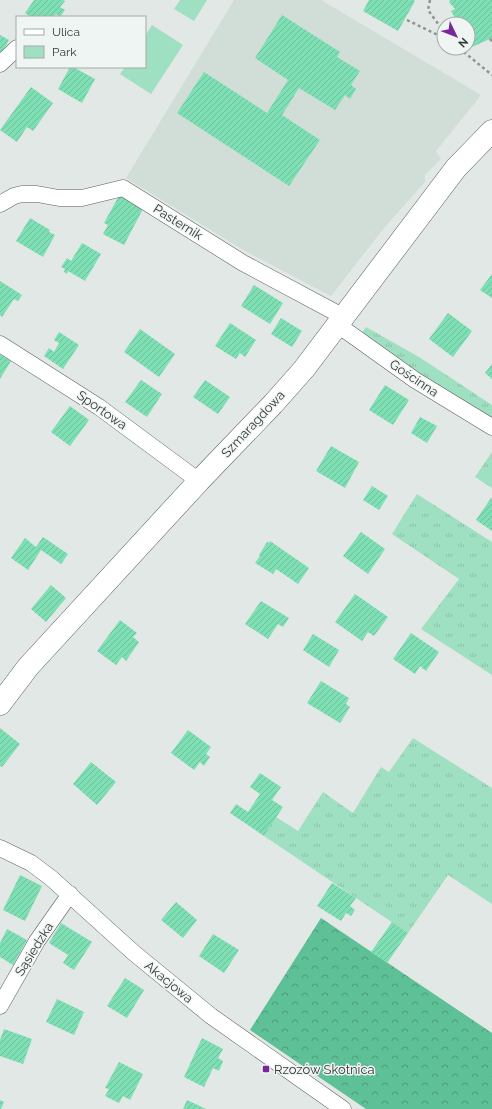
<svg xmlns="http://www.w3.org/2000/svg" width="492" height="1109" viewBox="0 0 492 1109" font-family="Raleway,sans-serif">
  <style>
    .built { fill: #d0ded7 }
    .grass { fill: url(#grass-tufts) }
    .forest { fill: url(#forest-crowns) }
    .green { fill: #a0e0c2 }
    .building { fill: url(#building-hatch) }
    .lines { fill: none; stroke-linecap: round; stroke-linejoin: round }
    .street-casing { stroke: #5a5f5d; stroke-width: 17 }
    .secondary-casing { stroke: #5a5f5d; stroke-width: 23 }
    .path { stroke: #8f9491; stroke-width: 2.5; stroke-dasharray: 3 3; stroke-linecap: butt }
    .street { stroke: #fff; stroke-width: 16 }
    .secondary { stroke: #fff; stroke-width: 22 }
    .poi-dot { fill: #792899; stroke: #eff5f2; stroke-width: 1.5 }
    .labels { text-anchor: middle; dominant-baseline: central; stroke-width: 3; stroke-linejoin: round; paint-order: stroke }
    .street-label { font-size: 13px; fill: #363937; stroke: #eff5f2 }
    .poi-label { font-size: 13px; fill: #363937; stroke: #eff5f2; text-anchor: start }
  </style>
  <defs>
    <pattern id="grass-tufts" width="24" height="20" patternUnits="userSpaceOnUse"><rect width="24" height="20" fill="#a0e0c2"/><path d="M3 7l-1-3M5 7V3M7 7l1-3M15 17l-1-3M17 17v-4M19 17l1-3" fill="none" stroke="#8ac1a7"/></pattern>
    <pattern id="forest-crowns" width="20" height="18" patternUnits="userSpaceOnUse"><rect width="20" height="18" fill="#5ec097"/><path d="M2 6a3 3 0 1 1 6 0M12 15a3 3 0 1 1 6 0" fill="none" stroke="#4e9d7c"/></pattern>
    <pattern id="building-hatch" width="6" height="6" patternUnits="userSpaceOnUse"><rect width="6" height="6" fill="#7edfb5"/><path d="M-1 1l2-2M0 6l6-6M5 7l2-2" fill="none" stroke="#6ec09c"/></pattern>
  </defs>
  <rect width="100%" height="100%" fill="#e2e8e5"/>
  <path class="built" d="M234,0h87l160,95 -45,56 5,8 -16,16v7l-41,46 -53,68 -86,-45 -119,-73z"/>
  <g class="grass">
    <path d="M366,327l53,30 73,48v15l-73,-45 -58,-41z"/>
    <path d="M492,452v36l-17,-11z"/>
    <path d="M417,494l75,48v133l-71,-46 38,-50 -67,-45z"/>
    <path d="M413,738l79,50v116l-44,-29 -40,58 -144,-97 12,-19 22,14 25,-39 30,21 28,-46 8,5z"/>
  </g>
  <path class="forest" d="M321,918l171,115v76h-126l-116,-79z"/>
  <g class="green">
    <path d="M180,0h27l-13,21 -20,-12z"/>
    <path d="M152,25l31,20 -32,49 -31,-20 5,-7h20v-31z"/>
  </g>
  <g class="building">
    <path d="M34,0h29l2,1 -5,6 5,3 -5,7 -4,-3 -2,3h-23l-6,-4z"/>
    <path d="M369,0h44l2,1 -17,30 -35,-20z"/>
    <path d="M450,0h42v38l-20,9 -4,-8v-15h-9l-8,-13 4,-2 -6,-7z"/>
    <path d="M282,15l58,37 -3,5 23,14 -9,14 5,4 -6,10 -5,-4 -10,15 -36,-22 -17,27 38,25 -31,46 -112,-73 27,-41 63,41 21,-33 -33,-22z"/>
    <path d="M0,35l9,5 -9,17z"/>
    <path d="M70,67h3l22,12 -13,24 -24,-14z"/>
    <path d="M31,87l22,16 -20,28 -6,-4 -10,15 -17,-12z"/>
    <path d="M120,194l24,13 -20,38 -21,-11 5,-9 -4,-2z"/>
    <path d="M30,218l20,12 -1,2 6,3 -12,22 -27,-16z"/>
    <path d="M82,243l19,11 -16,27 -17,-10 -1,3 -3,-2 1,-3 -4,-2 6,-9 4,3z"/>
    <path d="M492,274v24l-12,-8z"/>
    <path d="M0,281l22,14 -4,6 -4,-2 -12,18 -2,-2z"/>
    <path d="M254,285l29,18 -13,21 -29,-18z"/>
    <path d="M448,313l24,18 -19,26 -24,-18z"/>
    <path d="M281,318l21,13 -10,16 -21,-13z"/>
    <path d="M230,323l26,17 -11,17 -5,-4 -4,6 -21,-13z"/>
    <path d="M140,329l35,25 -16,23 -35,-25z"/>
    <path d="M59,332l20,13 -16,24 -19,-13 5,-8 5,4 5,-9 -5,-3z"/>
    <path d="M0,354l11,7 -11,18z"/>
    <path d="M492,364v15l-7,-6z"/>
    <path d="M141,380l21,14 -15,23 -22,-15z"/>
    <path d="M205,380l25,17 -12,17 -25,-17z"/>
    <path d="M385,385l24,15 -16,25 -24,-15z"/>
    <path d="M70,406l19,14 -19,26 -19,-14z"/>
    <path d="M420,417l17,9 -10,17 -16,-10z"/>
    <path d="M331,446l28,16 -14,26 -29,-17z"/>
    <path d="M372,486l16,10 -9,14 -16,-10z"/>
    <path d="M491,498l1,1v32l-16,-11z"/>
    <path d="M361,532l24,17 -17,25 -25,-18z"/>
    <path d="M43,537l25,17 -7,10 -20,-14 -13,20 -17,-12 14,-20 11,9z"/>
    <path d="M270,541l39,27 -11,16 -22,-15 -3,5 -18,-11 5,-7 -1,-1 8,-13 2,1z"/>
    <path d="M51,585l15,13 -20,24 -15,-13z"/>
    <path d="M355,594l33,23 -14,19 -6,-4 -6,9 -27,-19z"/>
    <path d="M261,601l28,17 -6,9 -5,-3 -10,15 -23,-15z"/>
    <path d="M120,620l17,13 -4,4 6,5 -13,19 -4,-4 -6,8 -19,-14z"/>
    <path d="M411,633l28,19 -13,19 -6,-5 -5,8 -22,-15z"/>
    <path d="M313,634l26,16 -10,17 -26,-17z"/>
    <path d="M321,681l28,17 -3,6 4,3 -10,16 -33,-20z"/>
    <path d="M0,728l20,16 -18,23 -2,-1z"/>
    <path d="M188,730l23,17 -5,7 4,3 -6,9 -4,-4 -6,8 -23,-17z"/>
    <path d="M91,762l25,20 -19,23 -24,-21z"/>
    <path d="M260,773l21,14 -9,13 11,7 -19,29 -34,-23 6,-9 12,8 12,-18 -10,-7z"/>
    <path d="M20,875l22,11 -17,35 -22,-11z"/>
    <path d="M332,883l24,15 -6,8 5,4 -4,6 -5,-3 -5,8 -24,-15z"/>
    <path d="M176,902l21,18 -14,18 -22,-18z"/>
    <path d="M392,922l16,11 -21,30 -16,-11z"/>
    <path d="M61,923l31,19 -18,28 -11,-7 5,-8 -19,-12z"/>
    <path d="M7,929l20,11 -14,25 -13,-8v-14z"/>
    <path d="M213,934l26,16 -15,23 -25,-17z"/>
    <path d="M125,978l19,12 -17,28 -20,-12z"/>
    <path d="M57,999l27,13 -10,23 -28,-13z"/>
    <path d="M4,1029l28,10 -9,25 -23,-8v-16z"/>
    <path d="M202,1038l21,11 -5,9 5,3 -4,10 -6,-3 -9,19 -20,-10z"/>
    <path d="M119,1062l24,12 -13,26 -7,-4 -4,7 -14,-7 4,-7 -4,-1z"/>
    <path d="M0,1100l4,2 -3,7h-1z"/>
    <path d="M187,1100l19,9h-23z"/>
  </g>
  <g class="lines">
    <defs>
      <g id="street">
        <path d="M0,64l17,-16"/>
        <path d="M0,204l14,-8 8,-2h15l22,4h23l41,-10 120,75 101,54"/>
        <path d="M338,325l77,55 77,47"/>
        <path d="M0,344l99,63 100,74"/>
        <path d="M0,848l31,15 20,15 83,75 77,63 132,93"/>
        <path d="M0,1006l37,-65 33,-47"/>
      </g>
      <path id="secondary" d="M0,704l28,-37 171,-186 74,-77 31,-35 152,-201 36,-37"/>
    </defs>
    <use href="#street" class="street-casing"/>
    <use href="#secondary" class="secondary-casing"/>
    <g class="path">
      <path d="M430,0l-2,10 16,22"/>
      <path d="M407,20l37,18"/>
      <path d="M490,39l2,2"/>
      <path d="M459,48l33,27"/>
    </g>
    <use href="#street" class="street"/>
    <use href="#secondary" class="secondary"/>
  </g>
  <rect class="poi-dot" x="262" y="1065" width="8" height="8" rx="2"/>
  <g class="labels">
    <g class="street-label">
      <text transform="translate(178 222) rotate(32)">Pasternik</text>
      <text transform="translate(414 378) rotate(34)">Gościnna</text>
      <text transform="translate(102 410) rotate(35)">Sportowa</text>
      <text transform="translate(253 424) rotate(-47)">Szmaragdowa</text>
      <text transform="translate(34 949) rotate(-58)">Sąsiedzka</text>
      <text transform="translate(169 982) rotate(39)">Akacjowa</text>
    </g>
    <g class="poi-label">
      <text x="274" y="1069">Rzozów Skotnica</text>
    </g>
  </g>
  <rect x="16" y="16" width="130" height="52" fill="#eff5f2" stroke="#a5aaa7"/>
  <rect x="24" y="29" width="20" height="6" fill="#ffffff" stroke="#a5aaa7"/>
  <text x="52" y="36" font-size="12" fill="#363937">Ulica</text>
  <rect x="24" y="46" width="20" height="12" fill="#a0e0c2" stroke="#a5aaa7"/>
  <text x="52" y="56" font-size="12" fill="#363937">Park</text>
  <g transform="translate(456 36) rotate(133)"><circle r="19" fill="#eff5f2" stroke="#a5aaa7"/>
  <path d="M0-3L7 15L0 10L-7 15Z" fill="#792899"/>
  <text y="-6" font-size="11" font-weight="bold" text-anchor="middle" fill="#363937">N</text>
  </g>
</svg>
